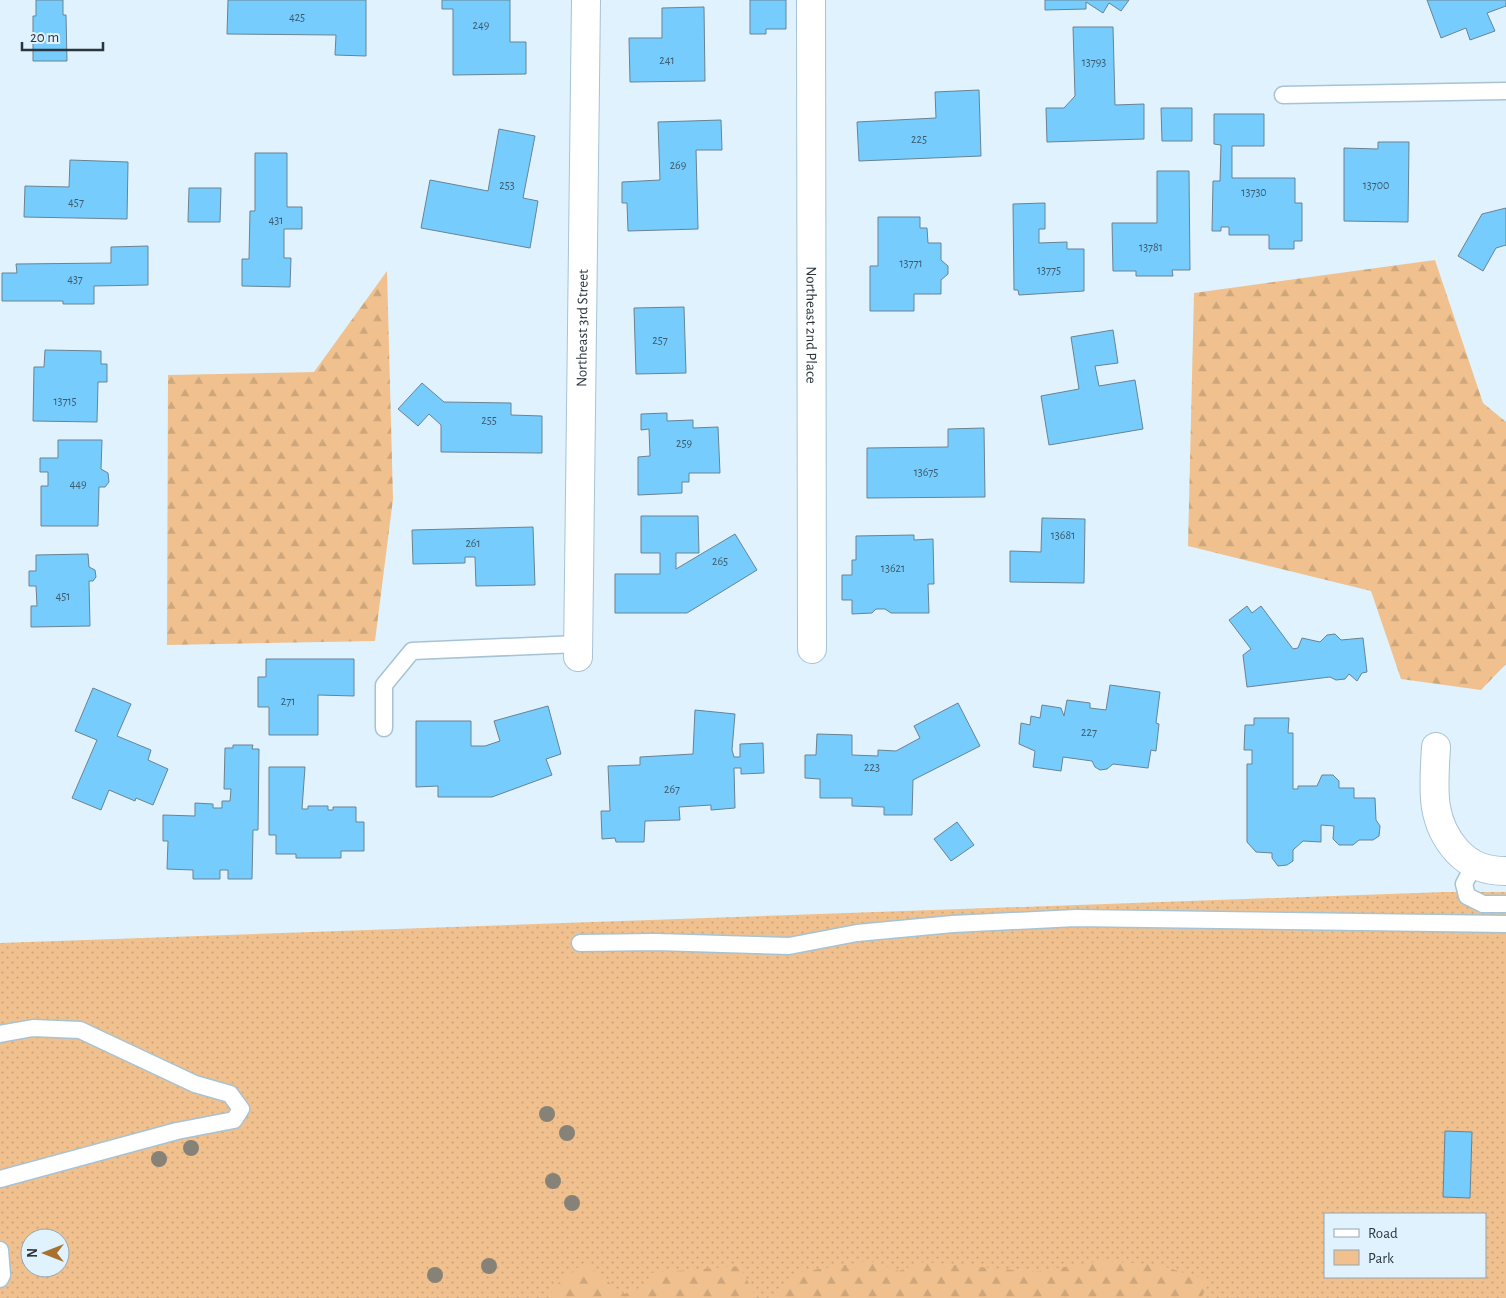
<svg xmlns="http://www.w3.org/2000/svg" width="1506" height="1298" viewBox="0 0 1506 1298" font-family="'Alegreya Sans',sans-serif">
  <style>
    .green { fill: url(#green-dots); fill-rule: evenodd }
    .forest { fill: url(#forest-firs) }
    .building { fill: #76cdfd; stroke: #688393 }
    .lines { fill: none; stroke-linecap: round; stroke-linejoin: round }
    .lane-casing { stroke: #a6c3d4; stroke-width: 19 }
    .street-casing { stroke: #a6c3d4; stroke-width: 30 }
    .lane { stroke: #fff; stroke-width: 16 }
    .street { stroke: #fff; stroke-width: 28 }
    .tree { fill: #878277 }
    .labels { text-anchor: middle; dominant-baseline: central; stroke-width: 4; stroke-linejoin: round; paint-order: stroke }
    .number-label { font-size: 12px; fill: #3d5b6c }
    .street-label { font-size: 15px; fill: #2a353c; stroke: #e0f2fd }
  </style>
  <defs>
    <pattern id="green-dots" width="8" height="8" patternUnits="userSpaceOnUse" patternTransform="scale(1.25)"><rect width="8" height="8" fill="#f0c18e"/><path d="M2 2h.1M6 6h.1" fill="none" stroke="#cea67b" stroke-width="1.8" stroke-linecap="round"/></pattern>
    <pattern id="forest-firs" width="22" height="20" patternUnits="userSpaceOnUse" patternTransform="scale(1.25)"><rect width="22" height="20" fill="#f0c18e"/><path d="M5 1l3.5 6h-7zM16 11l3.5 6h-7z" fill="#cea67b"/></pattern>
  </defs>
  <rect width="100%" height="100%" fill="#e0f2fd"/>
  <path class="green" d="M1445,892h61v406h-1506v-355zM1325,1214h160v63h-160zM30,1238h30v30h-30z"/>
  <g class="forest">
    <path d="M1435,260l48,143 23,19v242l-25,26 -80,-11 -30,-88 -183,-45 6,-253z"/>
    <path d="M387,271l6,228 -18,142 -208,4 1,-270 146,-3z"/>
    <path d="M869,1261l30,10 25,-9 109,10 69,-11 57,4 51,16 -9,17h-433l33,-26z"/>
    <path d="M584,1263l40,31 21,-8 6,-13 89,-7 16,32h-205l1,-10z"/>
  </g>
  <g class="building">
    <path d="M36,0h27v15h3l1,46h-34v-45h3z"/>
    <path d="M228,0h138v56l-31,-1 1,-20 -109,-1z"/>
    <path d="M442,0h68v42h16v32l-73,1v-66h-11z"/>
    <path d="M750,0h36v29h-20v5h-16z"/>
    <path d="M1045,0h84l-8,11 -12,-8 -6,10 -17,-11v7l-41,1z"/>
    <path d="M1427,0h79v6l-19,7 8,18 -25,9 -4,-12 -25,10z"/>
    <path d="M704,7l1,74 -75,1 -1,-44h33v-30z"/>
    <path d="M1073,27h40l2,78 29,-1v35l-97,3 -1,-34h18l11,-12z"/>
    <path d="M979,90l2,66 -122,5 -2,-39 79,-4 -1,-26z"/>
    <path d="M1161,108h31v33h-30z"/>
    <path d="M1214,114h50v32h-32v32h63v25h7v38h-8v8h-25v-14h-40v-8h-8v4h-9l1,-50h7l1,-36 -7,-1z"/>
    <path d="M721,120l1,30h-26l2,79 -70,2 -1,-28h-5v-21l38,-2 -2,-58z"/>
    <path d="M499,129l36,7 -12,62 15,3 -8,47 -109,-20 9,-48 58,11z"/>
    <path d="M1378,142h31l-1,80 -64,-1v-73l34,1z"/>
    <path d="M255,153h32v54h15v22h-18v29h7l-1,29 -48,-1v-27h7l1,-48h5z"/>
    <path d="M70,160l58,2 -1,57 -103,-2 1,-31 44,1z"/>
    <path d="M1157,171h32l1,99h-18l1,6h-37v-5h-23l-1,-48h45z"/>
    <path d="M189,188h32l-1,34h-32z"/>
    <path d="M1045,203v26h-6v14l28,-1v7h17v42l-65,4 -1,-5h-4l-1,-86z"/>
    <path d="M1506,208v37l-10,3 -13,23 -25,-15 24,-42z"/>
    <path d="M878,217h42v11h7l1,15h13v17l7,6v8l-7,6v14h-27v17h-44v-45h8z"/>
    <path d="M148,246v39l-54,1v18h-31v-3h-61v-28h15l-1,-9 95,-1v-16z"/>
    <path d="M684,307l2,66 -50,1 -2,-66z"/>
    <path d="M1113,330l5,33 -23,3 4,20 36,-6 8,49 -94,16 -8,-49 38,-7 -8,-52z"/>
    <path d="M45,350l56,1v13h6v18h-9l-1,40 -64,-1 1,-54h10z"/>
    <path d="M422,383l22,19 67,1v12l31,1v37l-101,-1v-27l-12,-11 -11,12 -20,-17z"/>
    <path d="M667,413v8l26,-1v8l25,-1 2,46h-31v9h-7v11l-44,2v-38l12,-1 -1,-27 -8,1v-16z"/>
    <path d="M984,428l1,69 -118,1v-50l81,-1v-18z"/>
    <path d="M58,440h44l-1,29 7,4 1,9 -4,5h-6l-1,39h-57v-40h7v-14h-8v-14h18z"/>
    <path d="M641,516h57l1,37h-23v16l59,-35 22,36 -70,43h-72v-39h45v-21h-19z"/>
    <path d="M1042,518l43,1 -1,64 -74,-1v-31l31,1z"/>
    <path d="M533,527l2,58 -59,1 -1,-29h-10v6l-52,1 -1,-34z"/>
    <path d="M914,535v5l19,-1 1,45h-6l1,29h-38l-6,-4h-9l-4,4 -20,1v-14h-10v-25h10v-15h4v-24z"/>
    <path d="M88,554l1,13 6,3 1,7 -3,4h-4l1,45 -59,1v-21h6l-1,-20h-7v-15h7v-16z"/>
    <path d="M1247,606l5,7 9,-7 32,43 5,-1 4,-10 18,4 7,-7 8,-1 6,6 22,-2 4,34 -5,1 -5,8 -8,-7 -4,5 -9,1 -6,-3 -83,10 -4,-32 8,-6 -22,-29z"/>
    <path d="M266,659h88v37l-36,-1v40h-49v-28h-11v-30h8z"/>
    <path d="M1110,685l50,7 -4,31 3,1 -3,27 -5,-1 -3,18 -35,-4 -6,5 -7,1 -5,-3 -3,-6 -29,-4 -2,14 -28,-4 2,-16 -16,-7 2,-21 9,2 1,-9 9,2 2,-13 19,3 3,8 3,-16 23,3v5l16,2z"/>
    <path d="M93,688l38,16 -14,32 34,14 -3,10 20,9 -15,36 -17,-7 -1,3 -26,-11 -8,20 -29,-12 25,-58 -22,-9z"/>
    <path d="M958,703l22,43 -67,34 -1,35h-28v-8l-32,-1v-8h-32v-19l-15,-1v-23h11l1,-21 35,1v20l26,1v-6l18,1 24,-13 -6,-12z"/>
    <path d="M548,706l13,48 -15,5 6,16 -60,22h-54v-11l-22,1v-66h55v25h14l15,-5 -6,-20z"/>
    <path d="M695,710l40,4 -3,36 2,7h6v-13l23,-1 1,30 -23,1v-6h-7l1,40 -24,2v-5l-32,2 1,13 -35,1 -1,21h-28l-1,-4 -13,1 -1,-28h9l-2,-45 32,-1v-8l53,-3z"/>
    <path d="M1254,718h35l-1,15h5v56h5v-3h19l5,-11h11l6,6v7h15v10h21l1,22 4,6 -1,10 -6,4h-14l-6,5h-14l-6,-6 1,-13 -13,-1v17l-18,-1 -10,9v11l-6,4 -9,1 -6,-8v-5l-16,-1 -9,-10v-78h5v-14h-8l1,-25h9z"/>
    <path d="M233,745h20l-1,4h7l-1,81h-5l-1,49h-24v-9h-8v9h-27v-9l-26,-1 1,-28h-5v-26l32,1v-13l18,1v4h9v-7h8l1,-12h-7l1,-41h8z"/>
    <path d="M269,767h36l-3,42h6v-3h20v4h5v-3h23v15h8v29h-23v7h-45v-4h-20v-19h-7z"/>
    <path d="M957,822l17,23 -23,16 -17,-22z"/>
    <path d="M1445,1131l27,1 -2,66 -27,-1z"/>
  </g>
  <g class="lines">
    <defs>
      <g id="lane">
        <path d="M1283,95l223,-4"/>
        <path d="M384,728v-43l28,-34 166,-7"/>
        <path d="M1474,865l-10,19 3,12 16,8h23"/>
        <path d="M580,943l76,-1 133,4 68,-13 96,-9 123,-6 430,6"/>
        <path d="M0,1034l33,-6 47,2 115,54 35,10 11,15 -7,11 -57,11 -177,48"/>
        <path d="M0,1250l2,25 -2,4"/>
      </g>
      <g id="street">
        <path id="s1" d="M811,0l1,649"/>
        <path id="s2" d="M578,657l8,-657"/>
        <path d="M1436,747c-2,39 -7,73 21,104 14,15 29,20 49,20"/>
      </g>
    </defs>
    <use href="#lane" class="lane-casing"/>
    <use href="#street" class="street-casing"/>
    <use href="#lane" class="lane"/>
    <use href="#street" class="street"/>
  </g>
  <g class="tree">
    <circle cx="547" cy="1114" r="8"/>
    <circle cx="567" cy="1133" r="8"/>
    <circle cx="191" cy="1148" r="8"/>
    <circle cx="159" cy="1159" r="8"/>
    <circle cx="553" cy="1181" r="8"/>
    <circle cx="572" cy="1203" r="8"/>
    <circle cx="489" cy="1266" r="8"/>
    <circle cx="435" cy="1275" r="8"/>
  </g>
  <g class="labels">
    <g class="number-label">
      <text x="297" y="17">425</text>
      <text x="481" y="25">249</text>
      <text x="667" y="60">241</text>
      <text x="1094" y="62">13793</text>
      <text x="919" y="139">225</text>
      <text x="678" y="165">269</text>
      <text x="507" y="185">253</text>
      <text x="1376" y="185">13700</text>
      <text x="1254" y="192">13730</text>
      <text x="76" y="202">457</text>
      <text x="276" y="220">431</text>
      <text x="1151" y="247">13781</text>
      <text x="911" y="263">13771</text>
      <text x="1049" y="270">13775</text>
      <text x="75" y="279">437</text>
      <text x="660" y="340">257</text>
      <text x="65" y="401">13715</text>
      <text x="489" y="420">255</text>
      <text x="684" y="443">259</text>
      <text x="926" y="472">13675</text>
      <text x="78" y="484">449</text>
      <text x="1063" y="535">13681</text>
      <text x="473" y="543">261</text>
      <text x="720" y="561">265</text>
      <text x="893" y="568">13621</text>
      <text x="63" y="596">451</text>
      <text x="288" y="701">271</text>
      <text x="1089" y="732">227</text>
      <text x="872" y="767">223</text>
      <text x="672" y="789">267</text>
    </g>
    <g class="street-label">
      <text stroke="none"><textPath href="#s1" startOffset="325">Northeast 2nd Place</textPath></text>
      <text stroke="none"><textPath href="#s2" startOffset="329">Northeast 3rd Street</textPath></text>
    </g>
  </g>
  <rect x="1324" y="1213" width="162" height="65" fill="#e0f2fd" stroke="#97a6b0"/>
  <rect x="1334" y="1229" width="25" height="8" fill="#ffffff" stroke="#97a6b0"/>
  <text x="1368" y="1238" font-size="15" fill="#2a353c">Road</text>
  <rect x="1334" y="1250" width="25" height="15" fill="#f0c18e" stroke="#97a6b0"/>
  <text x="1368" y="1263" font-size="15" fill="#2a353c">Park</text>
  <g transform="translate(45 1253) rotate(270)"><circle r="24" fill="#e0f2fd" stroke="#97a6b0"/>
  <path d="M0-4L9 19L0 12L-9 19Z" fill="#a8712d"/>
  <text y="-8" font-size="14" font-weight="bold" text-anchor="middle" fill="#2a353c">N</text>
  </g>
  <path d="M22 42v8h81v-8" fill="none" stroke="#2a353c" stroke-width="2.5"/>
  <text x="30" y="42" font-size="15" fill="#2a353c" stroke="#e0f2fd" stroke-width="4" paint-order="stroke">20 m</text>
</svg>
